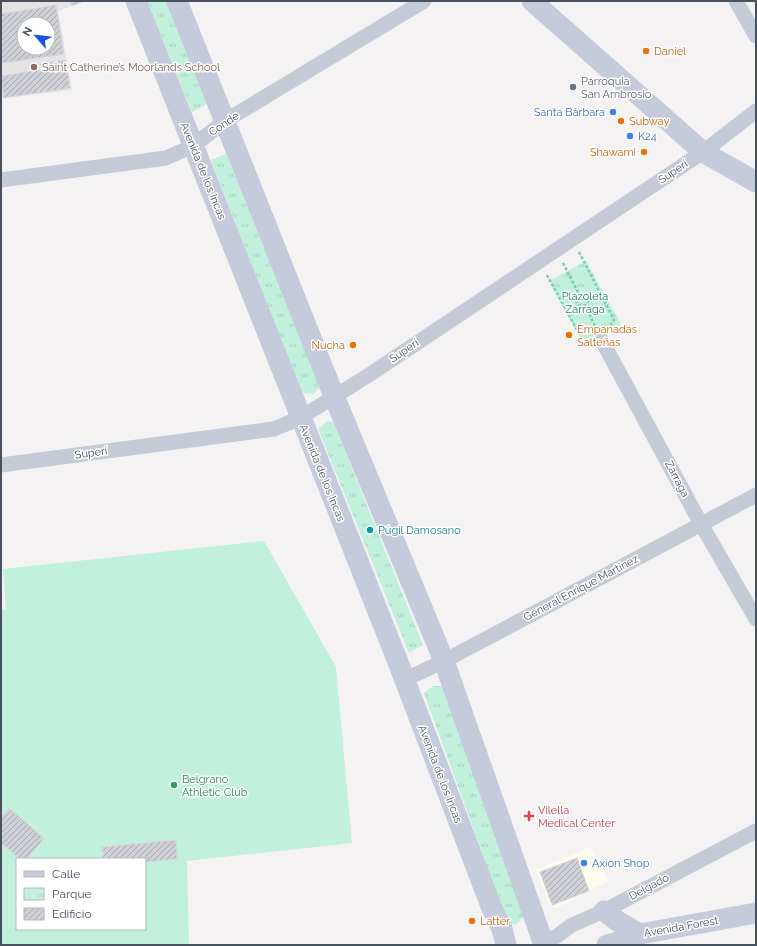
<svg xmlns="http://www.w3.org/2000/svg" width="757" height="946" viewBox="0 0 757 946" font-family="Raleway,sans-serif">
  <style>
    .commercial { fill: #fdfbed }
    .education { fill: #e5e3e4; fill-rule: evenodd }
    .park { fill: url(#park-tufts) }
    .garden { fill: #c1f0dc; fill-rule: evenodd }
    .building { fill: url(#building-hatch); stroke: #d6d6dd; fill-rule: evenodd }
    .lines { fill: none; stroke-linecap: round; stroke-linejoin: round }
    .path { stroke: #79ceb4; stroke-width: 2.5; stroke-dasharray: 3 2; stroke-linecap: butt }
    .street { stroke: #c5cbd6; stroke-width: 15 }
    .secondary { stroke: #c5cbda; stroke-width: 21 }
    .food-dot { fill: #e8710a; stroke: #fff; stroke-width: 1.5 }
    .education-dot { fill: #8d6e63; stroke: #fff; stroke-width: 1.5 }
    .worship-dot { fill: #6b7280; stroke: #fff; stroke-width: 1.5 }
    .shop-dot { fill: #3f7fe0; stroke: #fff; stroke-width: 1.5 }
    .culture-dot { fill: #0f9aa8; stroke: #fff; stroke-width: 1.5 }
    .leisure-dot { fill: #2e9e5b; stroke: #fff; stroke-width: 1.5 }
    .health-dot { fill: #e0444e; stroke: #fff; stroke-width: 1.5 }
    .labels { text-anchor: middle; dominant-baseline: central; stroke-width: 3; stroke-linejoin: round; paint-order: stroke }
    .food-label { font-size: 11px; fill: #c56008; stroke: #fff; text-anchor: start }
    .education-label { font-size: 11px; fill: #785e54; stroke: #fff; text-anchor: start }
    .worship-label { font-size: 11px; fill: #5b616d; stroke: #fff; text-anchor: start }
    .shop-label { font-size: 11px; fill: #366cbe; stroke: #fff; text-anchor: start }
    .street-label { font-size: 11px; fill: #49515f; stroke: #fff }
    .park-label { font-size: 11px; fill: #188260; stroke: #fff }
    .culture-label { font-size: 11px; fill: #0d838f; stroke: #fff; text-anchor: start }
    .leisure-label { font-size: 11px; fill: #27864d; stroke: #fff; text-anchor: start }
    .health-label { font-size: 11px; fill: #be3a42; stroke: #fff; text-anchor: start }
  </style>
  <defs>
    <pattern id="park-tufts" width="24" height="20" patternUnits="userSpaceOnUse"><rect width="24" height="20" fill="#c1f0dc"/><path d="M3 7l-1-3M5 7V3M7 7l1-3M15 17l-1-3M17 17v-4M19 17l1-3" fill="none" stroke="#a7d0bf"/></pattern>
    <pattern id="building-hatch" width="6" height="6" patternUnits="userSpaceOnUse"><rect width="6" height="6" fill="#ced0d6"/><path d="M-1 1l2-2M0 6l6-6M5 7l2-2" fill="none" stroke="#a9abb1"/></pattern>
  </defs>
  <rect width="100%" height="100%" fill="#f4f2f2"/>
  <path class="commercial" d="M591,847l17,34 -51,27 -7,-2 -14,-37z"/>
  <path class="education" d="M1,1h83l-26,10 14,79 -70,8 -1,-11zM24,24h24v24h-24z"/>
  <g class="park">
    <path d="M147,1h21l41,102 -17,9z"/>
    <path d="M226,154l94,233 -6,7 -11,-1 -2,-2 -90,-231z"/>
    <path d="M586,261l35,63 -38,20 -34,-63z"/>
    <path d="M333,421l90,224 -14,8 -91,-224 8,-7z"/>
    <path d="M433,686h12l80,229 -4,5 -5,4h-6l-3,-3 -83,-228z"/>
  </g>
  <path class="garden" d="M264,541l72,126 16,176 -165,18 2,84h-188v-335l5,-1 -3,-40zM17,859h128v70h-128z"/>
  <g class="building">
    <path d="M70,1h14l-12,5z"/>
    <path d="M56,5l8,49 -61,9 -2,-10v-39zM24,24h24v24h-24z"/>
    <path d="M66,60l4,28 -66,10 -3,-22 46,-7 -1,-6z"/>
    <path d="M9,808l35,30 -17,21h-7l-19,-16v-26z"/>
    <path d="M176,840l1,19 -32,3v-3h-42l-1,-12z"/>
    <path d="M577,858l12,33 -37,14 -12,-33z"/>
  </g>
  <g class="lines">
    <g class="path">
      <path d="M579,252l35,68 -5,7"/>
      <path d="M563,263l16,31"/>
      <path d="M547,275l35,64h4"/>
      <circle cx="582" cy="300" r="6"/>
      <path d="M585,305l10,21"/>
    </g>
    <g class="street">
      <path d="M736,1l20,35"/>
      <path d="M1,180l165,-22 27,-12 32,-25 199,-120"/>
      <path d="M601,339l100,185 55,95"/>
      <path d="M1,465l273,-36 26,-11 69,-43 334,-223 53,-41"/>
      <path d="M404,680l40,-19 312,-166"/>
      <path d="M544,945l28,-20 32,-14 152,-80"/>
    </g>
    <g class="secondary">
      <path d="M136,1l262,661 93,244 11,23 4,16"/>
      <path d="M177,1l157,395 110,265 100,284"/>
      <path d="M532,1l171,151 53,30"/>
      <path d="M604,911l15,11 21,12"/>
      <path d="M607,945l12,-3 21,-8 116,-21"/>
    </g>
  </g>
  <g class="food-dot">
    <circle cx="646" cy="51" r="4"/>
    <circle cx="621" cy="121" r="4"/>
    <circle cx="644" cy="152" r="4"/>
    <circle cx="569" cy="335" r="4"/>
    <circle cx="353" cy="345" r="4"/>
    <circle cx="472" cy="921" r="4"/>
  </g>
  <circle class="education-dot" cx="34" cy="67" r="4"/>
  <circle class="worship-dot" cx="573" cy="87" r="4"/>
  <g class="shop-dot">
    <circle cx="613" cy="112" r="4"/>
    <circle cx="630" cy="136" r="4"/>
    <circle cx="584" cy="863" r="4"/>
  </g>
  <circle class="culture-dot" cx="370" cy="530" r="4"/>
  <circle class="leisure-dot" cx="174" cy="785" r="4"/>
  <path class="health-dot" d="M527 810h4v4h4v4h-4v4h-4v-4h-4v-4h4z"/>
  <g class="labels">
    <g class="food-label">
      <text x="654" y="51">Daniel</text>
      <text x="629" y="121">Subway</text>
      <text x="636" y="152" text-anchor="end">Shawami</text>
      <text x="577" y="329">Empanadas<tspan x="577" dy="13">Salteñas</tspan></text>
      <text x="345" y="345" text-anchor="end">Nucha</text>
      <text x="480" y="921">Latter</text>
    </g>
    <g class="education-label">
      <text x="42" y="67">Saint Catherine’s Moorlands School</text>
    </g>
    <g class="worship-label">
      <text x="581" y="81">Parroquia<tspan x="581" dy="13">San Ambrosio</tspan></text>
    </g>
    <g class="shop-label">
      <text x="605" y="112" text-anchor="end">Santa Bárbara</text>
      <text x="638" y="136">K24</text>
      <text x="592" y="863">Axion Shop</text>
    </g>
    <g class="street-label">
      <text transform="translate(224 124) rotate(-34)">Conde</text>
      <text transform="translate(203 171) rotate(68)">Avenida de los Incas</text>
      <text transform="translate(673 172) rotate(-34)">Superí</text>
      <text transform="translate(404 351) rotate(-34)">Superí</text>
      <text transform="translate(91 453) rotate(-8)">Superí</text>
      <text transform="translate(322 473) rotate(68)">Avenida de los Incas</text>
      <text transform="translate(677 479) rotate(62)">Zarraga</text>
      <text transform="translate(581 588) rotate(-28)">General Enrique Martínez</text>
      <text transform="translate(440 774) rotate(69)">Avenida de los Incas</text>
      <text transform="translate(649 887) rotate(-28)">Delgado</text>
      <text transform="translate(681 927) rotate(-10)">Avenida Forest</text>
    </g>
    <g class="park-label">
      <text x="585" y="296">Plazoleta<tspan x="585" dy="13">Zarraga</tspan></text>
    </g>
    <g class="culture-label">
      <text x="378" y="530">Púgil Damosano</text>
    </g>
    <g class="leisure-label">
      <text x="182" y="779">Belgrano<tspan x="182" dy="13">Athletic Club</tspan></text>
    </g>
    <g class="health-label">
      <text x="538" y="810">Vilella<tspan x="538" dy="13">Medical Center</tspan></text>
    </g>
  </g>
  <rect width="757" height="946" fill="none" stroke="#49515f" stroke-width="4"/>
  <rect x="16" y="858" width="130" height="72" fill="#ffffff" stroke="#b6b9bf"/>
  <rect x="24" y="871" width="20" height="6" fill="#c5cbda" stroke="#b6b9bf"/>
  <text x="52" y="878" font-size="12" fill="#49515f">Calle</text>
  <rect x="24" y="888" width="20" height="12" fill="url(#park-tufts)" stroke="#b6b9bf"/>
  <text x="52" y="898" font-size="12" fill="#49515f">Parque</text>
  <rect x="24" y="908" width="20" height="12" fill="url(#building-hatch)" stroke="#b6b9bf"/>
  <text x="52" y="918" font-size="12" fill="#49515f">Edificio</text>
  <g transform="translate(36 36) rotate(298)"><circle r="19" fill="#ffffff" stroke="#b6b9bf"/>
  <path d="M0-3L7 15L0 10L-7 15Z" fill="#1a4ee5"/>
  <text y="-6" font-size="11" font-weight="bold" text-anchor="middle" fill="#49515f">N</text>
  </g>
</svg>
